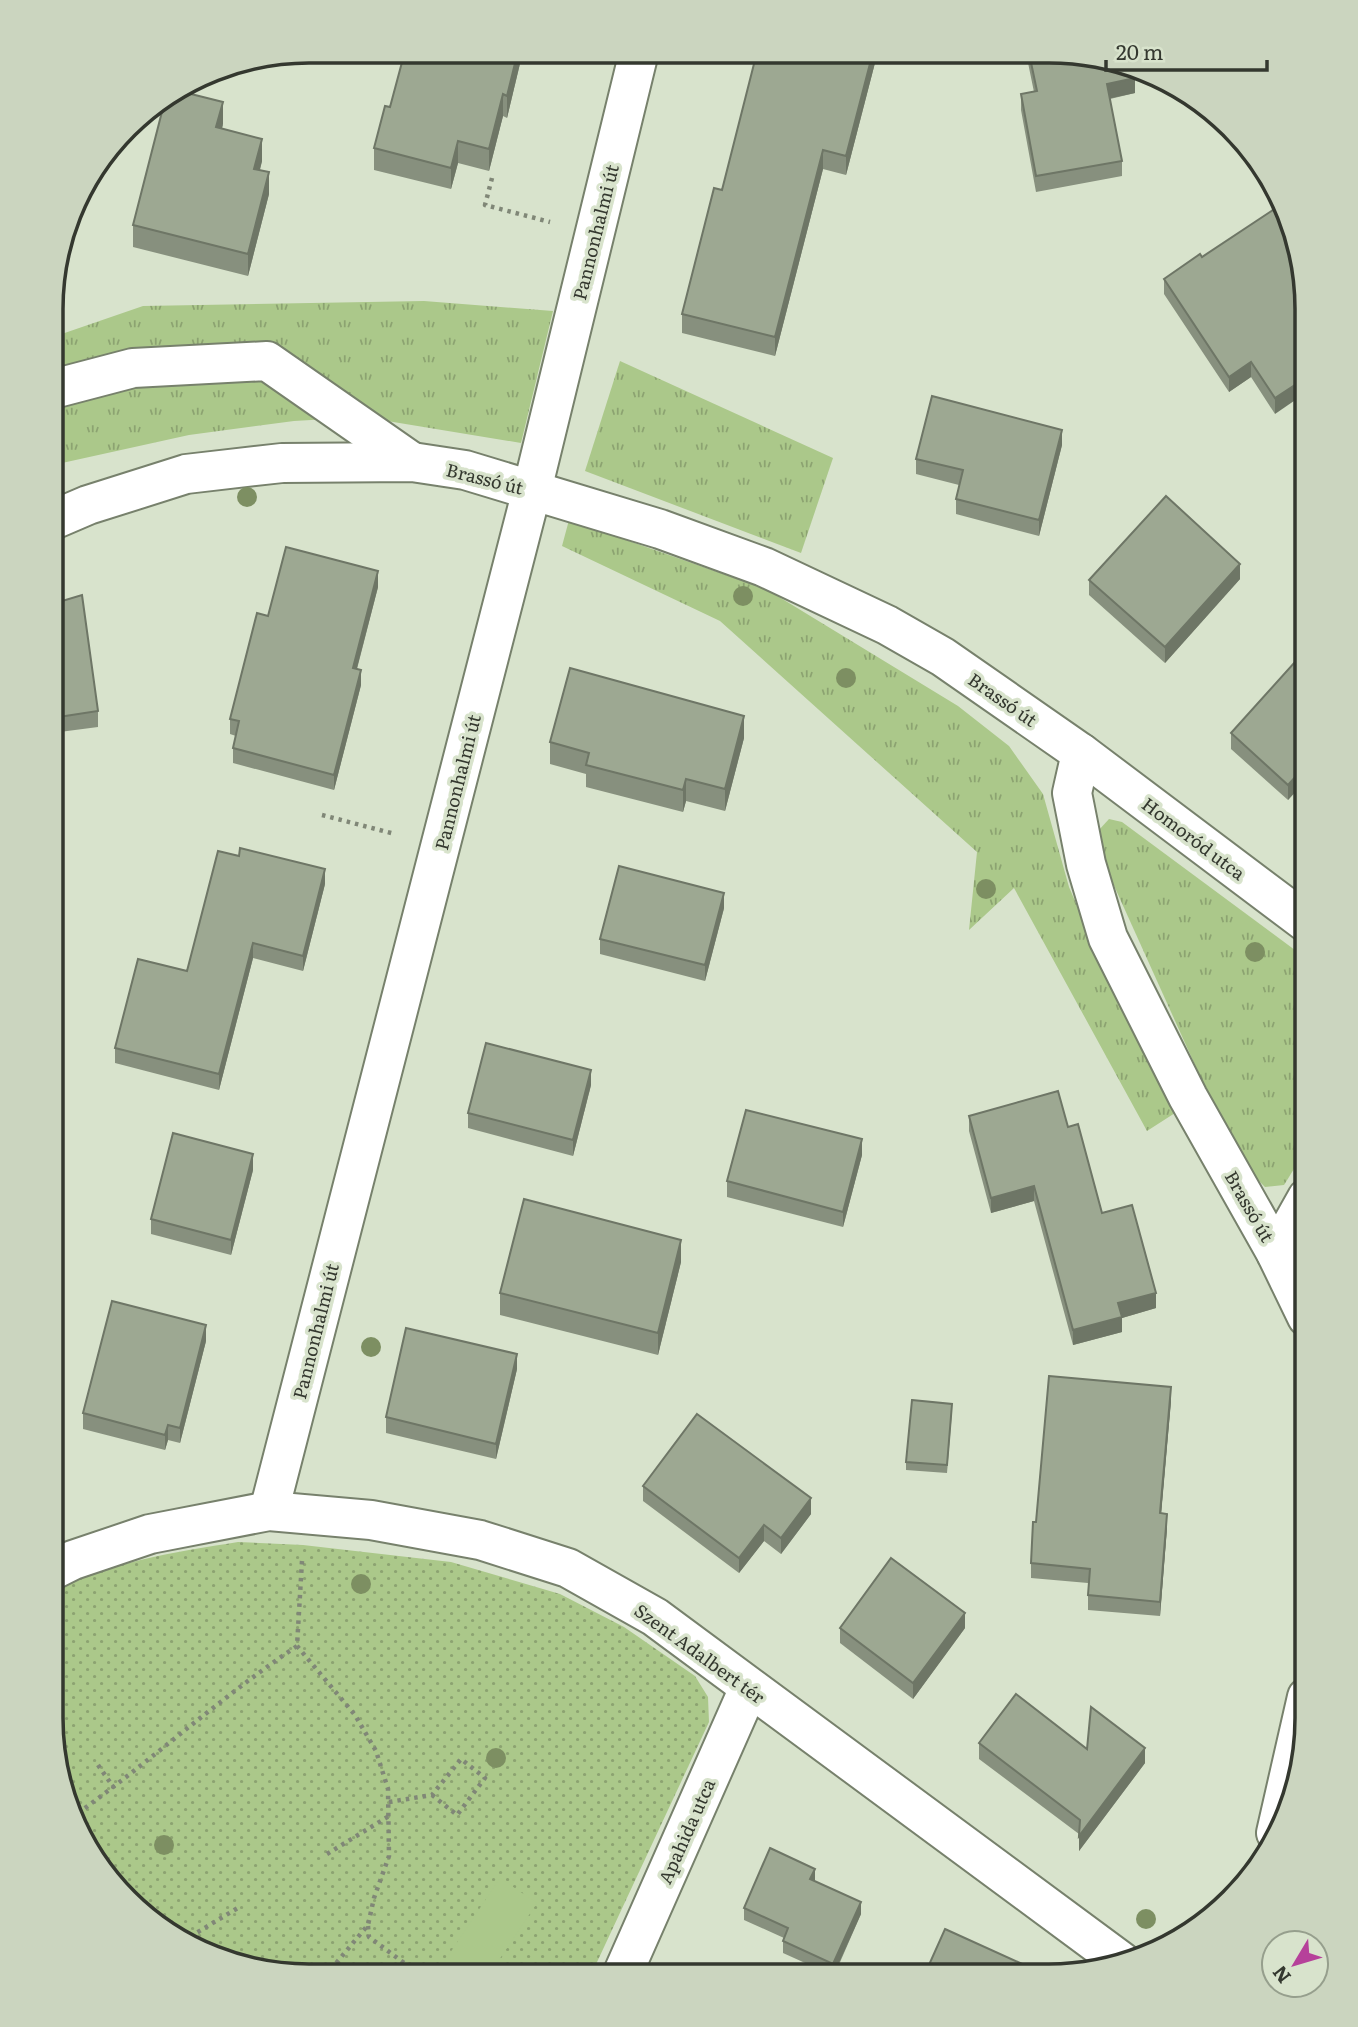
<svg xmlns="http://www.w3.org/2000/svg" width="1358" height="2027" viewBox="0 0 1358 2027" font-family="Literata,serif">
  <style>
    .grass { fill: url(#grass-tufts) }
    .park { fill: url(#park-dots) }
    .garden { fill: #abc88a }
    .lines { fill: none; stroke-linecap: round; stroke-linejoin: round }
    .minor-casing { stroke: #77816c; stroke-width: 42 }
    .path { stroke: #808777; stroke-width: 4.5; stroke-dasharray: 3.5 5; stroke-linecap: butt }
    .minor { stroke: #fff; stroke-width: 38 }
    .tree { fill: #7d8f62 }
    .wall { fill: #87907e }
    .shaded-wall { fill: #6e7666 }
    .building { fill: #9da892; stroke: #6e7666; stroke-width: 2 }
    .labels { text-anchor: middle; dominant-baseline: central; stroke-width: 7; stroke-linejoin: round; paint-order: stroke }
    .street-label { font-size: 18px; fill: #34382f; stroke: #d8e3cc }
    .rim { fill: none; stroke: #34382f; stroke-width: 3.5 }
  </style>
  <defs>
    <pattern id="grass-tufts" width="24" height="20" patternUnits="userSpaceOnUse" patternTransform="scale(1.75)"><rect width="24" height="20" fill="#abc88a"/><path d="M3 7l-1-3M5 7V3M7 7l1-3M15 17l-1-3M17 17v-4M19 17l1-3" fill="none" stroke="#8ca371"/></pattern>
    <pattern id="park-dots" width="8" height="8" patternUnits="userSpaceOnUse" patternTransform="scale(1.75)"><rect width="8" height="8" fill="#abc88a"/><path d="M2 2h.1M6 6h.1" fill="none" stroke="#8ca371" stroke-width="1.8" stroke-linecap="round"/></pattern>
  </defs>
  <rect width="100%" height="100%" fill="#d8e3cc"/>
  <g class="grass">
    <path d="M424,301l129,10 -32,132 -158,-26 -69,4 -105,14 -136,30v-128l90,-31z"/>
    <path d="M620,361l213,97 -32,95 -216,-82z"/>
    <path d="M569,520l197,69 192,117 51,40 34,48 26,93 50,116 56,110 -28,18 -133,-243 -45,42 8,-78 -257,-231 -158,-75z"/>
    <path d="M1109,819l13,3 185,137v189l-23,37 -19,2 -13,-13 -39,-69 -111,-246 -4,-28z"/>
  </g>
  <path class="park" d="M238,1542l65,3 148,17 109,32 64,33 71,49 13,21 1,25 -118,253 -315,-1 -65,-17 -59,-34 -48,-48 -33,-58 -20,-99v-126c58,-30 124,-40 187,-50z"/>
  <path class="garden" d="M500,1878l37,25 -48,72h-25l-20,-13z"/>
  <g class="lines">
    <defs>
      <g id="minor">
        <path d="M53,389l80,-21 134,-7 145,101"/>
        <path d="M53,520l35,-15 98,-31 96,-11 130,-1 53,8 195,59 104,38 123,58 56,32 138,96 -9,40 14,71 22,74 80,159 88,156 31,64"/>
        <path d="M1081,753l226,170"/>
        <path d="M1276,1253l31,-55"/>
        <path d="M269,1511l263,-1021 107,-438"/>
        <path d="M51,1571l22,-11 77,-26 119,-23 102,9 109,20 88,28 87,49 467,345"/>
        <path d="M1276,1833l31,-136"/>
        <path d="M622,1975l127,-287"/>
      </g>
    </defs>
    <use href="#minor" class="minor-casing"/>
    <g class="path">
      <path d="M492,178l-7,27 65,17"/>
      <path d="M322,815l73,19"/>
      <path d="M302,1561l-5,85 58,69 21,36 12,38 1,67 -15,42 -6,27 -41,49"/>
      <path d="M98,1765l16,23"/>
      <path d="M389,1802l43,-7 29,-36 24,19 -28,37 -25,-20"/>
      <path d="M71,1818c78,-55 147,-119 226,-172"/>
      <path d="M327,1854l62,-38"/>
      <path d="M368,1926l1,11 50,37"/>
      <path d="M183,1941l58,-35"/>
    </g>
    <use href="#minor" class="minor"/>
  </g>
  <g class="tree">
    <circle cx="247" cy="497" r="10"/>
    <circle cx="743" cy="596" r="10"/>
    <circle cx="846" cy="678" r="10"/>
    <circle cx="986" cy="889" r="10"/>
    <circle cx="1255" cy="952" r="10"/>
    <circle cx="371" cy="1347" r="10"/>
    <circle cx="361" cy="1584" r="10"/>
    <circle cx="496" cy="1758" r="10"/>
    <circle cx="164" cy="1845" r="10"/>
    <circle cx="1146" cy="1919" r="10"/>
  </g>
  <g class="wall">
    <path d="M405,51h118l-16,67 -4,-2 -14,55 -31,-8 -7,26 -77,-19v-22l16,-41z"/>
    <path d="M876,52v7l-30,116 -23,-6 -48,187 -93,-23v-19l40,-124z"/>
    <path d="M1026,53h57l52,40 -25,6 12,62v15l-86,16 -15,-82v-16l13,-2z"/>
    <path d="M223,124l-1,5 40,32 -2,9 9,24 -21,82 -115,-29v-22z"/>
    <path d="M1276,208l-1,206 -24,-37 -22,15 -65,-98v-15l38,-22z"/>
    <path d="M1062,445l-23,91 -83,-22v-15l3,-14 -43,-11v-15z"/>
    <path d="M1240,579l-75,84 -76,-68v-15z"/>
    <path d="M378,587l-21,82 4,16 -27,105 -101,-27v-15l3,-12 -6,-2v-15l38,-103z"/>
    <path d="M52,604l46,107v16l-46,6z"/>
    <path d="M1307,656v123l-19,21 -57,-51v-16z"/>
    <path d="M744,738l-19,73 -39,-10 -3,11 -97,-25v-13l-36,-10v-22z"/>
    <path d="M325,884l-22,87 -50,-13 -34,132 -104,-27v-15l72,-77z"/>
    <path d="M724,908l-19,73 -105,-27v-15z"/>
    <path d="M591,1085l-18,71 -105,-28v-15z"/>
    <path d="M969,1116l99,11 34,86 54,95 -34,10v14l-49,13 -39,-144 -43,12 -22,-82z"/>
    <path d="M862,1155l-19,72 -116,-30v-16z"/>
    <path d="M253,1170l-22,85 -80,-21v-15z"/>
    <path d="M681,1262l-23,93 -158,-40v-22z"/>
    <path d="M206,1341l-26,102 -12,-3 -3,10 -82,-21v-16z"/>
    <path d="M517,1369l-21,90 -110,-26v-16z"/>
    <path d="M1171,1401l-10,112 6,15 -7,88 -72,-6v-27l-57,-5v-15l5,-41z"/>
    <path d="M952,1412l-5,61 -41,-3v-8z"/>
    <path d="M643,1486l168,28 -30,40 -17,-13 -25,32 -96,-72z"/>
    <path d="M840,1628h125l-52,71 -73,-56z"/>
    <path d="M979,1743l108,6 58,14 -66,88v-17l-100,-75z"/>
    <path d="M815,1881l46,33 -27,62 -51,-23v-12l1,-3 -40,-18v-12z"/>
  </g>
  <g class="shaded-wall">
    <path d="M518,51h5l-16,67v-22z"/>
    <path d="M873,52h3v7l-30,116v-19z"/>
    <path d="M1135,78v15l-28,6v-15z"/>
    <path d="M503,94v22l-14,55v-22z"/>
    <path d="M223,102v22l-7,25v-22z"/>
    <path d="M262,139v22l-8,30v-22z"/>
    <path d="M458,141v22l-7,26v-21z"/>
    <path d="M823,150v19l-48,187v-19z"/>
    <path d="M269,172v22l-21,82v-22z"/>
    <path d="M1251,362v15l-22,15v-15z"/>
    <path d="M1307,377v15l-32,22v-16z"/>
    <path d="M1062,430v15l-23,91v-16z"/>
    <path d="M1240,564v15l-75,84v-16z"/>
    <path d="M378,571v16l-25,96v-15z"/>
    <path d="M361,670v15l-27,105v-15z"/>
    <path d="M744,716v22l-19,73v-22z"/>
    <path d="M1307,764v15l-19,21v-15z"/>
    <path d="M686,779v22l-3,11v-22z"/>
    <path d="M325,869v15l-22,87v-15z"/>
    <path d="M724,893v15l-19,73v-16z"/>
    <path d="M253,943v15l-34,132v-16z"/>
    <path d="M591,1070v15l-18,71v-16z"/>
    <path d="M862,1139v16l-19,72v-15z"/>
    <path d="M253,1154v16l-22,85v-15z"/>
    <path d="M1034,1186v15l-43,12v-15z"/>
    <path d="M681,1240v22l-23,93v-22z"/>
    <path d="M1156,1293v15l-34,10v14l-49,13v-15l45,-27z"/>
    <path d="M206,1325v16l-26,102v-15z"/>
    <path d="M517,1354v15l-21,90v-15z"/>
    <path d="M1171,1387v14l-11,126v-14z"/>
    <path d="M168,1425v15l-3,10v-15z"/>
    <path d="M811,1498v16l-30,40v-16z"/>
    <path d="M1167,1514v14l-7,88v-14z"/>
    <path d="M764,1525v16l-25,32v-15z"/>
    <path d="M965,1613v15l-52,71v-16z"/>
    <path d="M1145,1748v15l-66,88v-15z"/>
    <path d="M815,1869v12l-5,-2z"/>
    <path d="M861,1902v12l-28,62v-12z"/>
  </g>
  <g class="building">
    <path d="M405,51h113l-11,45 -4,-2 -14,55 -31,-8 -7,27 -77,-20 11,-42 5,1z"/>
    <path d="M757,52h116l-27,104 -23,-6 -48,187 -93,-23 32,-126 8,2z"/>
    <path d="M1029,53h54l52,21v4l-28,6 15,77 -86,15 -15,-82 16,-3z"/>
    <path d="M179,91l44,11 -7,25 46,12 -8,30 15,3 -21,82 -115,-29 32,-125z"/>
    <path d="M1276,208l15,22 16,79v68l-32,21 -24,-36 -22,15 -65,-98 36,-25 2,3z"/>
    <path d="M932,396l130,34 -23,90 -83,-21 7,-29 -47,-11z"/>
    <path d="M1166,496l74,68 -75,83 -76,-67z"/>
    <path d="M286,547l92,24 -25,97 8,2 -27,105 -101,-27 6,-27 -9,-2 27,-106 11,3z"/>
    <path d="M82,595l16,116 -46,7v-114z"/>
    <path d="M1303,653l4,3v108l-19,21 -57,-52z"/>
    <path d="M570,668l174,48 -19,73 -39,-10 -3,11 -97,-25 3,-12 -39,-11z"/>
    <path d="M240,848l85,21 -22,87 -50,-13 -34,131 -104,-26 23,-89 49,12 31,-120 21,5z"/>
    <path d="M619,866l105,27 -19,72 -105,-26z"/>
    <path d="M486,1043l105,27 -18,70 -105,-27z"/>
    <path d="M1058,1091l10,36 10,-3 24,89 30,-8 24,88 -38,10 4,14 -49,13 -39,-144 -43,12 -22,-82z"/>
    <path d="M746,1110l116,29 -19,73 -116,-31z"/>
    <path d="M173,1133l80,21 -22,86 -80,-21z"/>
    <path d="M524,1199l157,41 -23,93 -158,-40z"/>
    <path d="M112,1301l94,24 -26,103 -12,-3 -3,10 -82,-22z"/>
    <path d="M406,1328l111,26 -21,90 -110,-27z"/>
    <path d="M1049,1376l122,11 -11,126 7,1 -7,88 -72,-7 2,-26 -59,-6 2,-41h3z"/>
    <path d="M912,1400l40,4 -5,61 -41,-3z"/>
    <path d="M697,1414l114,84 -30,40 -17,-13 -25,33 -96,-72z"/>
    <path d="M891,1558l74,55 -52,70 -73,-55z"/>
    <path d="M1016,1694l71,55 4,-42 54,41 -66,88 1,-16 -101,-77z"/>
    <path d="M770,1848l45,21 -5,10 51,23 -28,62 -50,-23 5,-13 -44,-20z"/>
    <path d="M945,1929l95,43 -2,4h-114z"/>
  </g>
  <g class="labels">
    <g class="street-label">
      <text transform="translate(595 232) rotate(-76)">Pannonhalmi út</text>
      <text transform="translate(485 478) rotate(14)">Brassó út</text>
      <text transform="translate(1003 699) rotate(35)">Brassó út</text>
      <text transform="translate(457 782) rotate(-76)">Pannonhalmi út</text>
      <text transform="translate(1194 838) rotate(37)">Homoród utca</text>
      <text transform="translate(1250 1206) rotate(60)">Brassó út</text>
      <text transform="translate(315 1331) rotate(-76)">Pannonhalmi út</text>
      <text transform="translate(700 1653) rotate(36)">Szent Adalbert tér</text>
      <text transform="translate(686 1831) rotate(-66)">Apahida utca</text>
    </g>
  </g>
  <path d="M0 0H1358V2027H0ZM309 63H1049A246 246 0 0 1 1295 309V1718A246 246 0 0 1 1049 1964H309A246 246 0 0 1 63 1718V309A246 246 0 0 1 309 63Z" fill="#cbd5bf" fill-rule="evenodd"/>
  <path class="rim" d="M309 63H1049A246 246 0 0 1 1295 309V1718A246 246 0 0 1 1049 1964H309A246 246 0 0 1 63 1718V309A246 246 0 0 1 309 63Z"/>
  <g transform="translate(1295 1964) rotate(232)"><circle r="33" fill="#d8e3cc" stroke="#969f8d" stroke-width="2"/>
  <path d="M0-5L12 26L0 18L-12 26Z" fill="#b6419a"/>
  <text y="-10" font-size="19" font-weight="bold" text-anchor="middle" fill="#34382f">N</text>
  </g>
  <path d="M1106 60v10h161v-10" fill="none" stroke="#34382f" stroke-width="3.5"/>
  <text x="1116" y="60" font-size="21" fill="#34382f" stroke="#d8e3cc" stroke-width="5" paint-order="stroke">20 m</text>
</svg>
